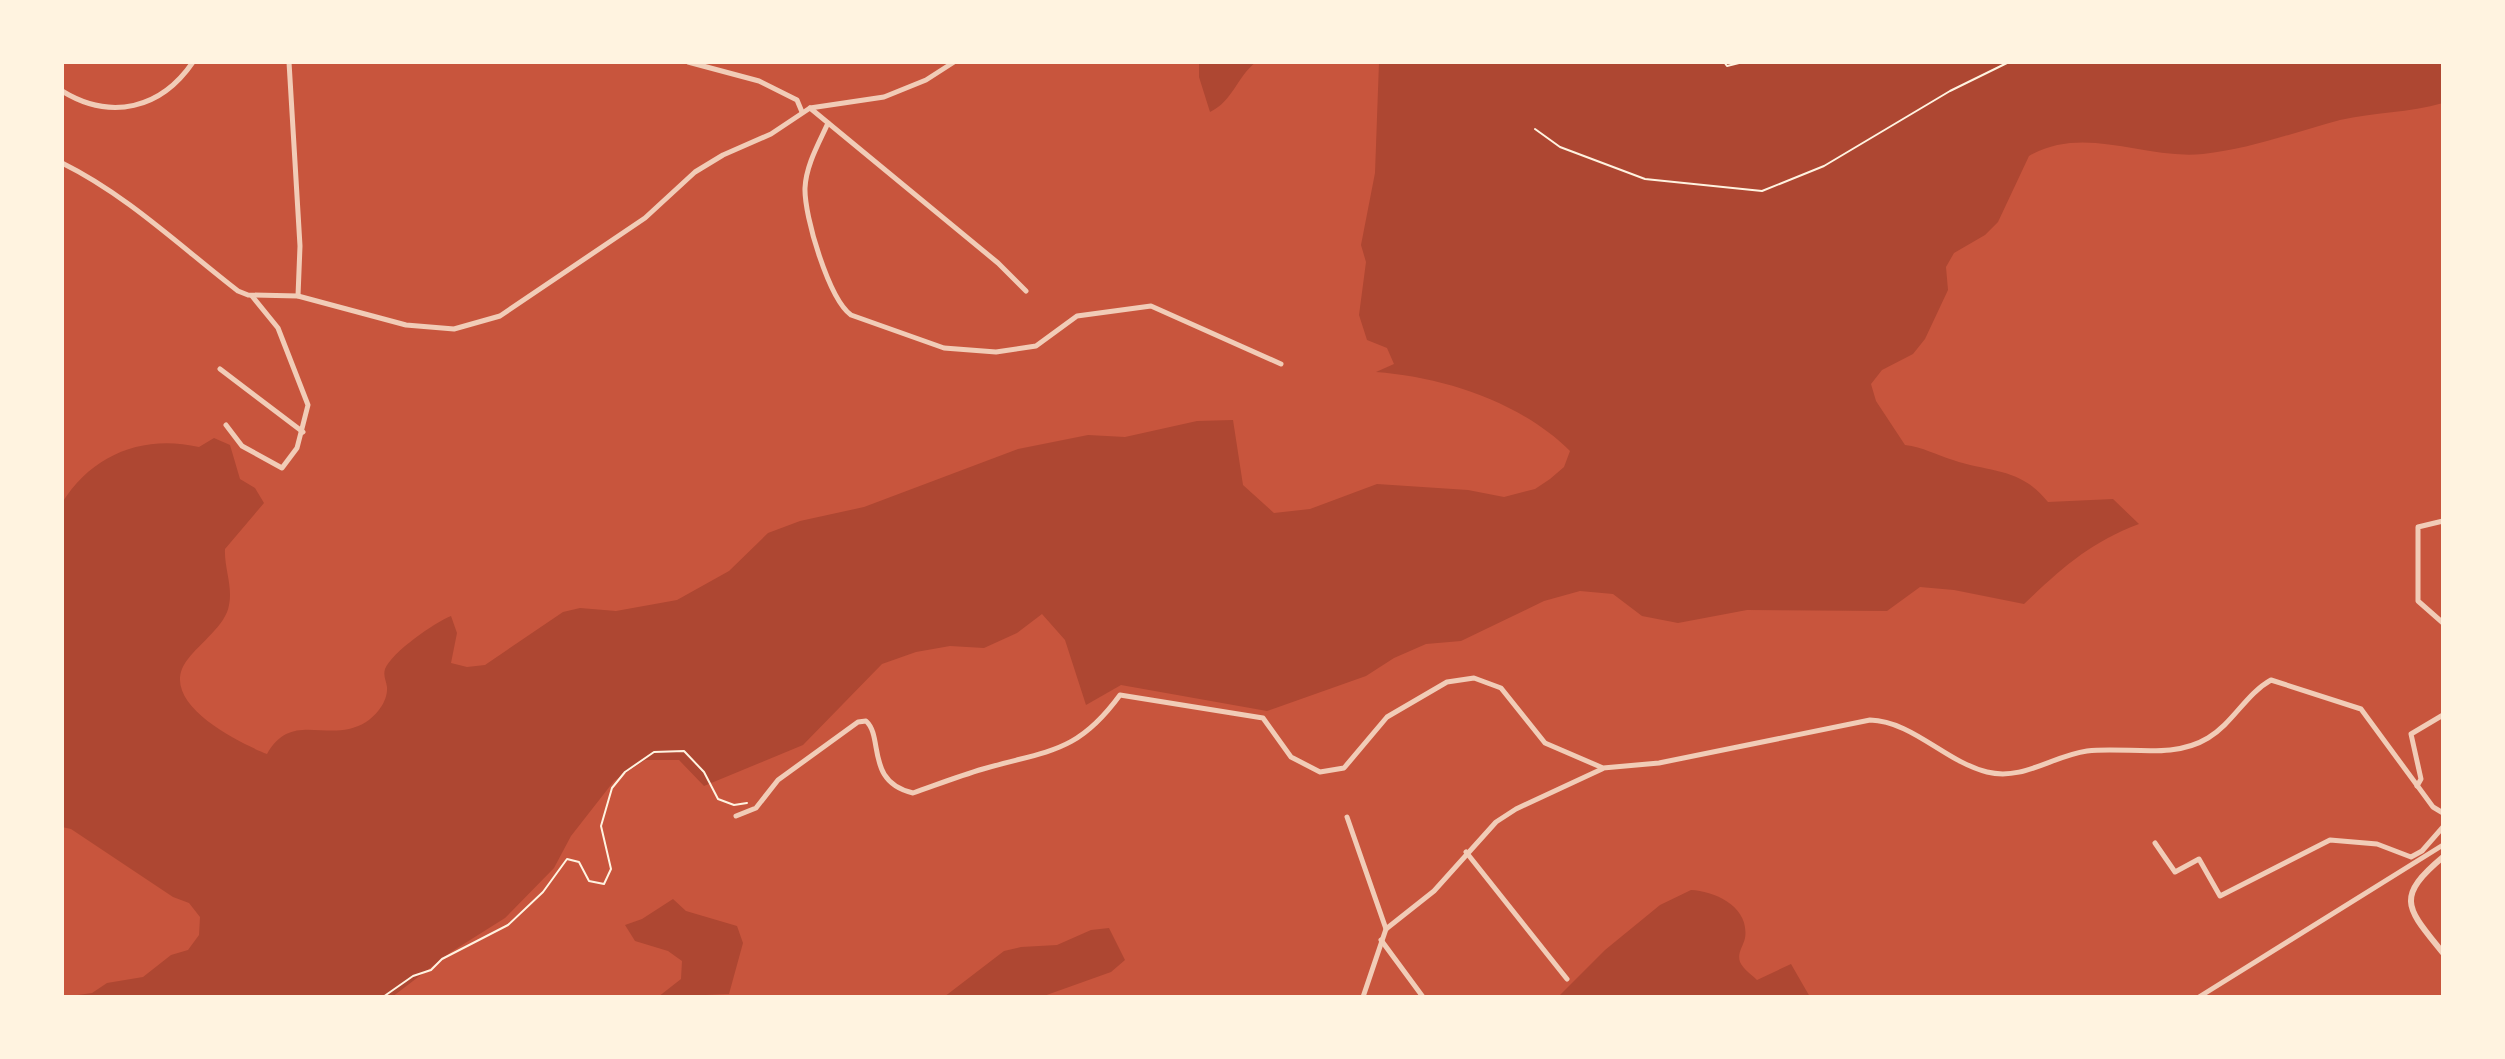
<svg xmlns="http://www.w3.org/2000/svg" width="2505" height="1059" viewBox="0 0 2505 1059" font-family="Karla,sans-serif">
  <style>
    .green { fill: #ae4732 }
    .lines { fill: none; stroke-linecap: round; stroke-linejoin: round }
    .path { stroke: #fff3e0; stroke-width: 2 }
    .minor { stroke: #f1ccb7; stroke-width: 5 }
    .tertiary { stroke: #f1ccb7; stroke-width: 6 }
  </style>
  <rect width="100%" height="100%" fill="#c8553d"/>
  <g class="green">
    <path d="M1199,62h57c-20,16 -23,39 -46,50l-11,-35z"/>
    <path d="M1379,62h1064v41c-34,10 -69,9 -103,17 -45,12 -90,29 -137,34 -60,6 -118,-30 -174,2l-31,66 -13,13 -31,18 -8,14 2,23 -23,49 -12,15 -31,16 -11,14 5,17 29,44c18,2 31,10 48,15 38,13 67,7 95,42l65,-3 26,25c-50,19 -77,44 -115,80l-70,-14 -34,-3 -33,24 -140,-1 -69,13 -36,-7 -29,-22 -33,-3 -36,10 -83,40 -35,3 -32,14 -28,18 -99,35 -146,-26 -35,20 -21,-65 -23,-26 -25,19 -33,15 -34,-2 -34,6 -34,12 -79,81 -99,41 -25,-26h-34l-31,21 -43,55 -17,32 -49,50 -54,34 -59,45h-328l28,-4 15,-10 36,-6 28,-22 17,-5 11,-15 1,-18 -11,-14 -16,-6 -102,-68 -9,-2v-324c30,-49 82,-69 137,-56l15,-9 16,7 10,34 15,9 9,15 -39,46c-1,18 8,38 4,56 -3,20 -29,38 -41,54 -34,42 49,83 79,95 25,-45 62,-9 99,-32 11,-7 22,-21 21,-35 -1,-7 -4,-11 -2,-18 7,-17 49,-46 66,-53l6,17 -6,30 16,4 18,-2 78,-53 17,-4 36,3 61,-11 52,-29 39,-38 32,-12 64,-14 154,-58 70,-14 37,2 72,-16 36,-1 10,65 31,28 36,-4 67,-25 91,6 36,7 31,-8 15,-10 14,-12 6,-16c-49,-49 -127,-74 -194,-79l18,-8 -7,-16 -20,-8 -8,-25 7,-53 -5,-17 14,-72z"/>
    <path d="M1691,890c24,1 59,17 54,48 -2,9 -8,15 -5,24 3,7 12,13 17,18l34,-16 19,33h-252l47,-47 55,-45z"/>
    <path d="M673,899l13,12 51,15 6,17 -14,51 -71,3 23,-18 1,-18 -14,-10 -33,-10 -10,-16 17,-6z"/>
    <path d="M1109,928l16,32 -14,12 -70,25h-97l60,-46 17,-4 36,-2 34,-15z"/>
  </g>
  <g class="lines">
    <g class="path">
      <path d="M1724,62l3,4 16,-4"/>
      <path d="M2273,62h11"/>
      <path d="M1535,129l25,18 85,32 117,12 62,-25 126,-75 59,-29"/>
      <path d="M383,997l30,-21 18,-6 11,-11 66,-34 35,-33 24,-33 12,3 10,19 15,3 7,-15 -10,-43 11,-38 13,-16 29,-20 30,-1 20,21 14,27 16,6 13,-2"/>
    </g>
    <g class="minor">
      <path d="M289,62l11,184 -2,50"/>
      <path d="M688,62l71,19 38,19 5,12"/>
      <path d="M62,91c49,30 99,18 131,-29"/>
      <path d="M810,108l188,155 28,28"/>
      <path d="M828,123c-9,20 -22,42 -23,65 -1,28 24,111 46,127l93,33 52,4 40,-6 41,-30 74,-10 130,58"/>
      <path d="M62,163c65,32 119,84 176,128l10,4 50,1 108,29 48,4 46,-13 145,-98 50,-46 28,-17 48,-21 39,-26 74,-11 42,-17 28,-18"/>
      <path d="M220,369l83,63"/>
      <path d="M226,425l16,21 40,22 15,-20 11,-43 -30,-77 -26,-32"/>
      <path d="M2443,521l-25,6v74l25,22"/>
      <path d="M2417,786l4,-7 -10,-45 32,-19"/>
      <path d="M736,816l20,-8 22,-28 80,-58 8,-1c18,16 -1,61 47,72 23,-8 46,-17 70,-24 65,-19 94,-15 137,-74l143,23 28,39 29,15 24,-4 43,-51 60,-35 27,-4 27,10 44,55 58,25 56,-5 211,-43c42,1 76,42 117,52 36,9 65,-16 100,-21 40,-5 85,9 121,-13 25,-15 38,-44 63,-58l90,29 72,98 10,6"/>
      <path d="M1347,817l39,112"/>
      <path d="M2155,843l20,29 24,-13 21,37 110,-56 47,4 34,13 11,-6 21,-24"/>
      <path d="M1466,852l101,127"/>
      <path d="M1381,940l42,57"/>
      <path d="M1363,997l23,-68 48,-38 62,-69 20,-13 86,-40"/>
      <path d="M2199,997l244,-152"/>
    </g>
    <path class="tertiary" d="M2443,857c-49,41 -36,51 0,96"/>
  </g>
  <rect width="2505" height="1059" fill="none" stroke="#fff3e0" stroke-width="128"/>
</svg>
